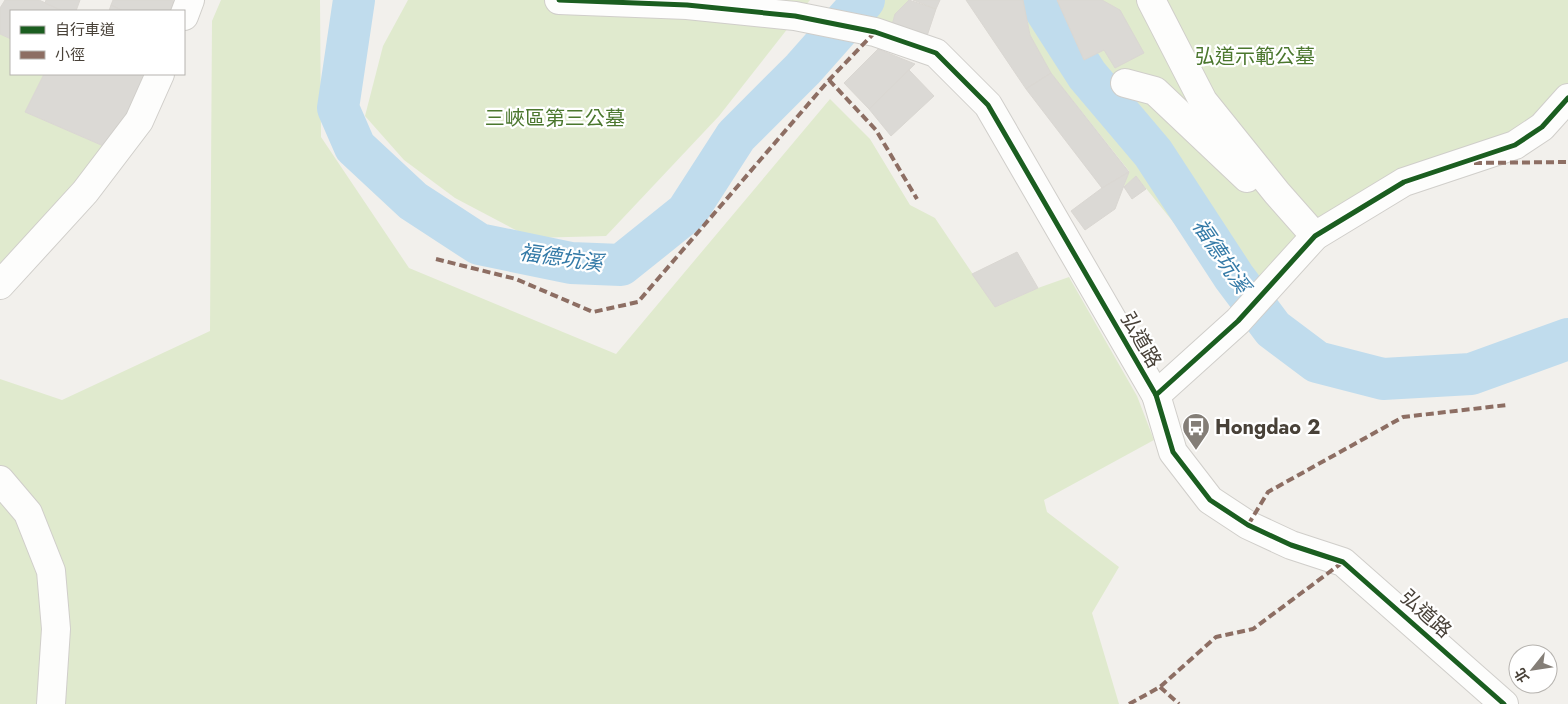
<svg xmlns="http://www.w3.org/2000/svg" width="1568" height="704" viewBox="0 0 1568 704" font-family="Jost,'Noto Sans TC',sans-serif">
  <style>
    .green { fill: #e0eace }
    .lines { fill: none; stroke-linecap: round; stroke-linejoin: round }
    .river { stroke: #c0dced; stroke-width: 42 }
    .building { fill: #dbd9d5; stroke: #dad7d2 }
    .minor-casing { stroke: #d0ceca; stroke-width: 30 }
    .minor { stroke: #fdfdfc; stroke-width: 28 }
    .quiet { stroke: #8d6e63; stroke-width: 4; stroke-dasharray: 8 4; stroke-linecap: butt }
    .cycleway-casing { stroke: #fff; stroke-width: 8 }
    .cycleway { stroke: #1b5e20; stroke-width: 5 }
    .labels { text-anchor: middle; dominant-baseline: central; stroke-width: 4.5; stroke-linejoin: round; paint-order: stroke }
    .park-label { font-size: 20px; fill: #4b772e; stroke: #fff }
    .street-label { font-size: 20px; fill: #484138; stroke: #fff }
    .poi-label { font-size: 20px; font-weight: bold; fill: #484138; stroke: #fff; text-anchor: start }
    .water-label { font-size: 21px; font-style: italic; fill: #347aa7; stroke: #fff }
  </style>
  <rect width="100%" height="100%" fill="#f2f0ec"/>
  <g class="green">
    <path d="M221,0h99l1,137 88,131 207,86 214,-255 40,40 40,66 25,13 60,89 43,-19 31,-11 68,119 17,44 -110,60 3,12 72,55 -27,46 27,91h-1119v-325l62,21 148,-69 2,-310z"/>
    <path d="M408,0h402l-91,116 -113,120 -75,2 -76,-40 -51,-38 -39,-44 18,-70z"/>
    <path d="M839,0h70l-15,18 -2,7z"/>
    <path d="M1023,0h545v83l-29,35 -27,13 -109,38 -170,140 -38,-60 -59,-73 -12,11 5,-16 -78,-98 -21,-38z"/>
    <path d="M0,34l11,5v35h33l-19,38 83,36 -108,115z"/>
  </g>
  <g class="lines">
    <g class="river">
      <path d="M354,0l-16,108 17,39 58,54 66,43 92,19 50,2 66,-53 49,-76 67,-67 61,-69"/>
      <path d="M1039,0l48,75 66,78 81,124 39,52 44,33 66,17 88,-5 97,-35"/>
    </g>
  </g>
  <g class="building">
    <path d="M5,0h34l24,11h-52v28l-11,-5v-26z"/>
    <path d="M46,0h34l-4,11h-13l-18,-8z"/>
    <path d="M113,0h59l9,5 -2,6h-56l-12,-6z"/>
    <path d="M909,0l27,9 -9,27 -35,-11 3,-11z"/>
    <path d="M913,0h27l-4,9z"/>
    <path d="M966,0h57l7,35 21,38 -25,16z"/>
    <path d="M1057,0h45l18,10 24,43 -29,15 -11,-18 -20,10z"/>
    <path d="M111,5l12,6h-14z"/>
    <path d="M878,49l37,15 -46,45 -25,-26z"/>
    <path d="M909,70l25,26 -43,40 -22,-27z"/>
    <path d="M1051,73l78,99 -27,16 -76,-99z"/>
    <path d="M44,74h104l-40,74 -83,-36z"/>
    <path d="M1129,172l-14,37 -30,21 -14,-19 31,-23z"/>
    <path d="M1136,176l10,13 -14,10 -8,-12z"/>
    <path d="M1017,252l21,36 -43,19 -23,-33z"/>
  </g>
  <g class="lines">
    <defs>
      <g id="minor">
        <path d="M559,0l128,5 108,11 80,16 61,21 52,52 168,290 17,57 37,48 38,25 43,20 52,17 161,142"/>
        <path d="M1151,0l52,101 74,92 38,43"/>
        <path d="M184,16l6,-16"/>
        <path d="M1125,83l30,8 92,87"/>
        <path d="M0,285l85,-93 54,-71 21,-47"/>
        <path d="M1156,395l82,-74 77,-85 89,-54 111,-37 27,-18 26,-29"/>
        <path d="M0,480l28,33 23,58 5,58 -5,75"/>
      </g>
    </defs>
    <use href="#minor" class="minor-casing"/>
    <use href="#minor" class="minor"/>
    <g class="quiet">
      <path d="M829,80l47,50 41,69"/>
      <path d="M1474,163l94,-1"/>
      <path d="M436,259l80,20 77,33 45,-10 191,-222 46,-48"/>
      <path d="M1248,525l20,-33 135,-75 104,-12"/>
      <path d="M1160,687l19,17"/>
      <path d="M1129,704l31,-17 56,-50 37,-8 90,-67"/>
    </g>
    <defs>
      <g id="cycleway">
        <path d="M559,0l128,5 108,11 80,16 61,21 52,52 168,290 17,57 37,48 38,25 43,20 52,17 161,142"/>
        <path d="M1156,395l82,-74 77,-85 89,-54 111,-37 27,-18 26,-29"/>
      </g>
    </defs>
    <use href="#cycleway" class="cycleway-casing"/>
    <use href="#cycleway" class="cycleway"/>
  </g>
  <defs>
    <symbol id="bus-pin" viewBox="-11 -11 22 30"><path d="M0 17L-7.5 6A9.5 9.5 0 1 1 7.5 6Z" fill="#847e77" stroke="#fff"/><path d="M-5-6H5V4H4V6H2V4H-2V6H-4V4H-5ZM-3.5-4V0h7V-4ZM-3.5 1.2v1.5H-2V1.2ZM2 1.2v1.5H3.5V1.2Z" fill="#fff"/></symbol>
  </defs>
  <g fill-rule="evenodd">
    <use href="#bus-pin" x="1180" y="411" width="32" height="43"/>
  </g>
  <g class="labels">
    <g class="park-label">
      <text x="1255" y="56">弘道示範公墓</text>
      <text x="555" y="118">三峽區第三公墓</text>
    </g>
    <g class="street-label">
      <text transform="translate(1141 340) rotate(60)">弘道路</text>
      <text transform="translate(1426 614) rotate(42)">弘道路</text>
    </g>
    <g class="poi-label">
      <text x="1215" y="427">Hongdao 2</text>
    </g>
    <g class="water-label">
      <text transform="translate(1221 256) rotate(56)">福德坑溪</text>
      <text transform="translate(561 258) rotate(8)">福德坑溪</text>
    </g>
  </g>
  <rect x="10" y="10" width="175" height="65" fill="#ffffff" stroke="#b6b3af"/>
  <rect x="20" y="26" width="25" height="8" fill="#1b5e20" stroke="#b6b3af"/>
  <text x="55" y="35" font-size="15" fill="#484138">自行車道</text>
  <rect x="20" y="51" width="25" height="8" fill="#8d6e63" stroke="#b6b3af"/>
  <text x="55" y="60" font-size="15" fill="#484138">小徑</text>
  <g transform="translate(1533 669) rotate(240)"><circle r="24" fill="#ffffff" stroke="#b6b3af"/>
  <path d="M0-4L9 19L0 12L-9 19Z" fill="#847e77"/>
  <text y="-8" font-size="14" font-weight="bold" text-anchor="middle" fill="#484138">北</text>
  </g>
</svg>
